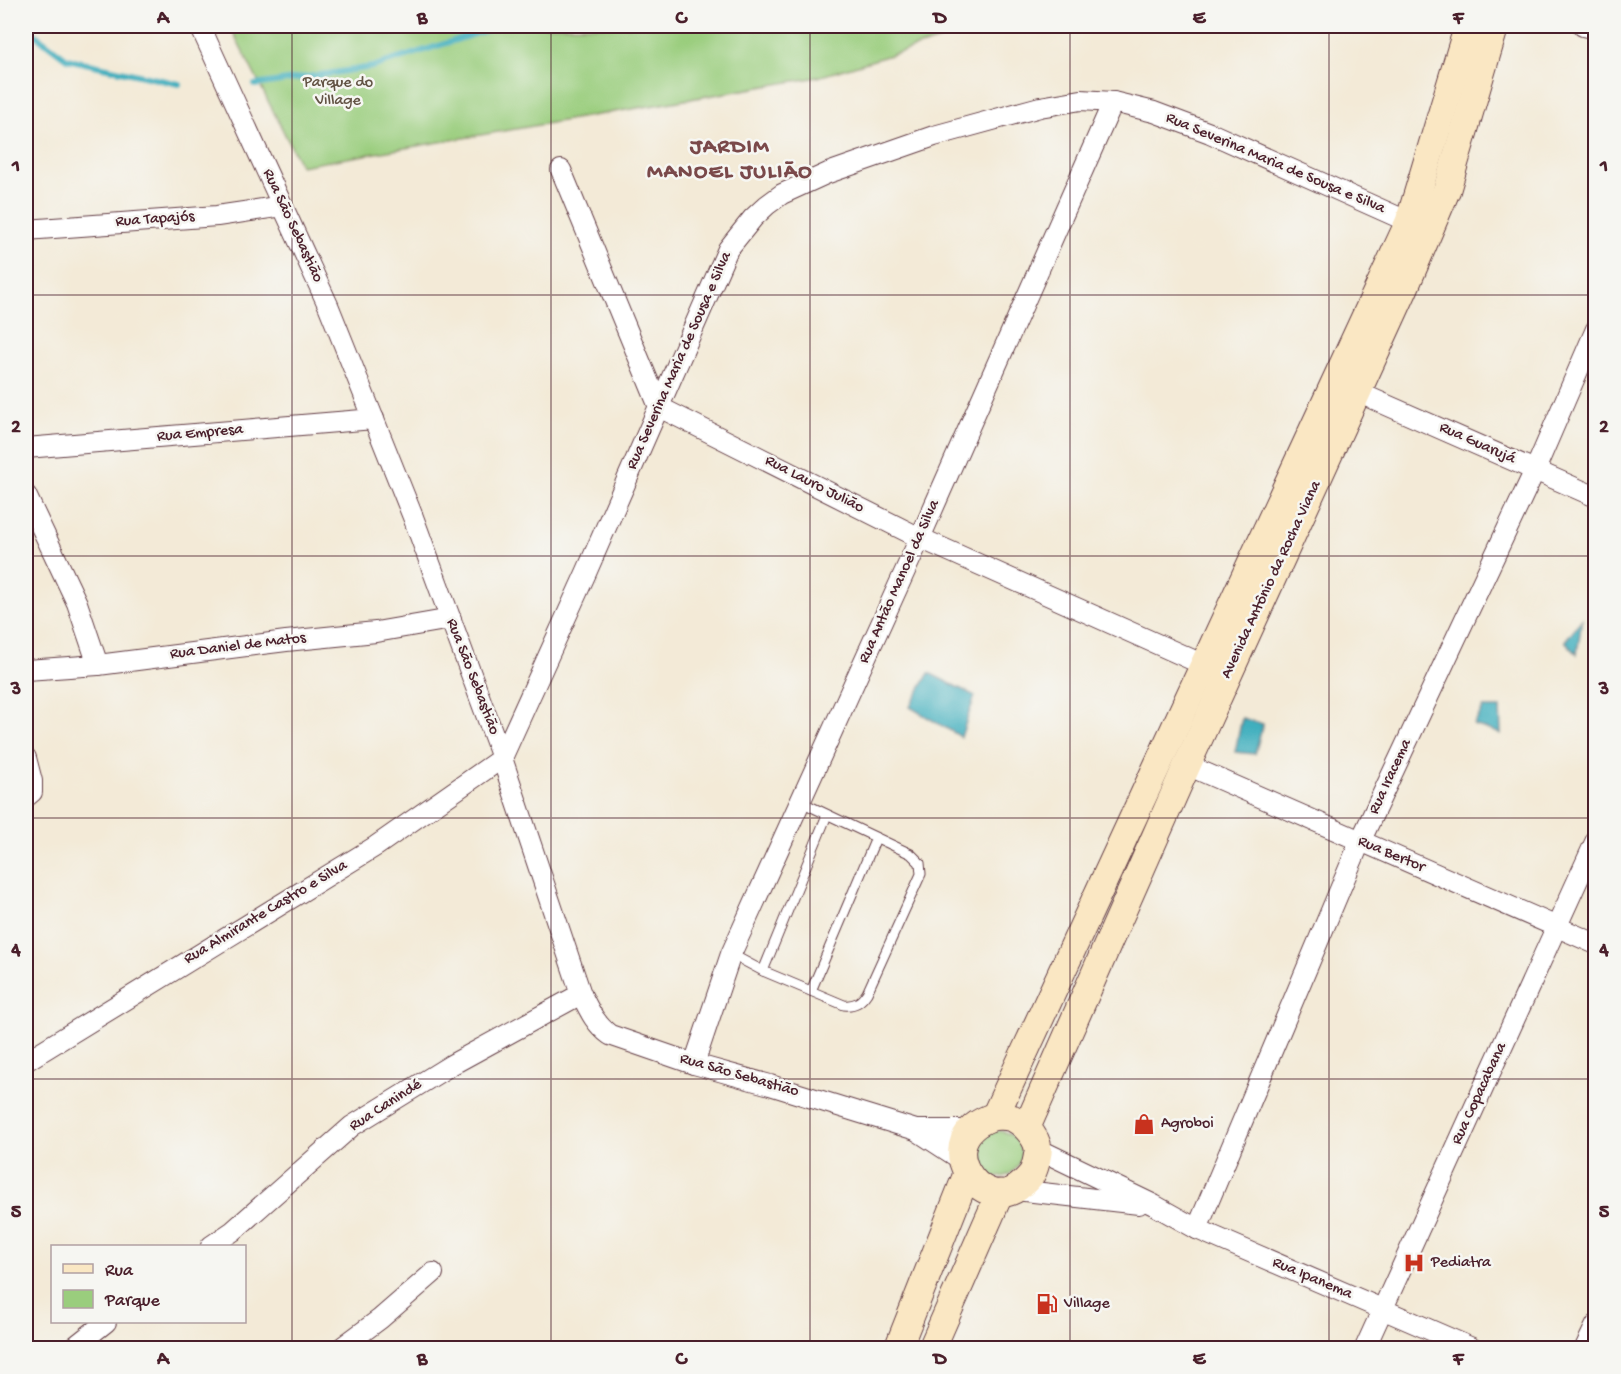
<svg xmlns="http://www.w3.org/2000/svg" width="1621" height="1374" viewBox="0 0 1621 1374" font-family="'Gochi Hand',sans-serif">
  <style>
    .green { fill: #9acd7d; stroke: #727654; stroke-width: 1.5 }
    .water { fill: #41afbe; stroke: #466774; stroke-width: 1.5 }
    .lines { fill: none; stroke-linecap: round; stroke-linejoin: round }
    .stream { stroke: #41afbe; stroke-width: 6 }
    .service-casing { stroke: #633d45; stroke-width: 11 }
    .minor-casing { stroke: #633d45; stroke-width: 22 }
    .secondary-casing { stroke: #633d45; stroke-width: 29 }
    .service { stroke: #fff; stroke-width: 9 }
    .minor { stroke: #fff; stroke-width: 20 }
    .secondary { stroke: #fae7c3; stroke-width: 27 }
    .grid { fill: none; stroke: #4a1f2b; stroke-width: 1.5; stroke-opacity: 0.55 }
    .labels { text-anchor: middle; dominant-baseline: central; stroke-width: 5; stroke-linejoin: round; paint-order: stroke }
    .park-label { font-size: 16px; fill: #625344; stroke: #f6f6f2 }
    .street-label { font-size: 16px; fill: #4a1f2b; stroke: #f6f6f2 }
    .poi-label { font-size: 16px; fill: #4a1f2b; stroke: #f6f6f2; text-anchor: start }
    .district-label { font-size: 22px; font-weight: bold; letter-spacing: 1.5px; fill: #7a494a; stroke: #f6f6f2 }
    .neatline { fill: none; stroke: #4a1f2b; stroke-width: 2 }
    .grid-label { font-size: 20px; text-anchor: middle; font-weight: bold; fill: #4a1f2b }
  </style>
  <rect width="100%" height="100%" fill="#f6f6f2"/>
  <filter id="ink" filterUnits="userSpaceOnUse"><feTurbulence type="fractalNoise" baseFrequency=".0167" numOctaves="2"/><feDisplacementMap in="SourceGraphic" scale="12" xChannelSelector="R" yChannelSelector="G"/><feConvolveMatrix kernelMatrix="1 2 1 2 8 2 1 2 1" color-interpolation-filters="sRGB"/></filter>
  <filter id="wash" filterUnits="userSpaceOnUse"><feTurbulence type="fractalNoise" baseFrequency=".008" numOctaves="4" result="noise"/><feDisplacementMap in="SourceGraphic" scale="24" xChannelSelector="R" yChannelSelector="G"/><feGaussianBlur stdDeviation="1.35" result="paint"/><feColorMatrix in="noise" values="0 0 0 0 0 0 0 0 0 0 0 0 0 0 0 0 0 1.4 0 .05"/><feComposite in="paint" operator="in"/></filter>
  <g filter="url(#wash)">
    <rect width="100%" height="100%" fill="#f3ead7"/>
    <g class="green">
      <path d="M230,26h756l-168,51 -517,89z"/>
      <circle cx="998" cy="1154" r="23"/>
    </g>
    <g class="water">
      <path d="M1582,619l-5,35 -12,-13z"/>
      <path d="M929,673l46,23 -14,41 -51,-30z"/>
      <path d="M1483,708h17l1,26 -27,-9z"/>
      <path d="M1242,718l21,6 -8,30 -20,-2z"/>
    </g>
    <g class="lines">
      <g class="stream">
        <path d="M26,28l41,31 112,25"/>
        <path d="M255,85l117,-18 128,-41"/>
      </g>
    </g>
  </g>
  <g filter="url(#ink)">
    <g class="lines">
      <defs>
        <g id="service">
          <path d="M731,954l32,17 81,34c11,1 17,-3 23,-12l54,-119 -1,-11 -9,-9 -110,-52"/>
          <path d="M763,971l64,-156"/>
          <path d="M811,991l65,-153"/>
        </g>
        <g id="minor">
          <path d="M200,26l128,279 85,212 89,241 79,236c8,16 14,30 29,41l84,29 76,21 146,45 46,30"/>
          <path d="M1583,26l13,3"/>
          <path d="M561,170l98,237 261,131 284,127"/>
          <path d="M26,230l191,-14 66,-10"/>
          <path d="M1357,392l239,105"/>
          <path d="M26,448l348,-29"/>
          <path d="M26,495l51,108 21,62"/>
          <path d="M26,670l72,-5 188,-24 90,-9 75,-13"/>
          <path d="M26,758l6,23v11l-6,5"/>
          <path d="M1187,765l409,179"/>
          <path d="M26,1061l350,-215 126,-88 84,-185 142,-324 25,-31 14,-13 15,-11 46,-21 106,-37 106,-29 41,-7 32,2 41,10 56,21 199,89"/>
          <path d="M694,1064l37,-110 189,-416 193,-436"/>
          <path d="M916,1130h54"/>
          <path d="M1038,1149l116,56 43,24 275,119"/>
          <path d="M1016,1190l123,14"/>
          <path d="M1197,1229l163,-387 175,-372 61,-141"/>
          <path d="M211,1246l22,-15 119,-105 99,-61 130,-71"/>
          <path d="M73,1348l33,-26"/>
          <path d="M341,1348l39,-29 53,-46"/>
          <path d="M1365,1348l231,-508"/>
          <path d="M1585,1348l11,-23"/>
        </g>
        <g id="secondary">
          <path d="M995,1116l414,-894 59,-196"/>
          <path d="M995,1116c4,0 9,0 13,1 13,2 29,20 30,32 1,3 -1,6 -1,9 -3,15 -5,17 -16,27 -38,35 -97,-47 -26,-69z"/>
          <path d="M1027,1127l160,-362 216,-473 44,-103 48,-163"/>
          <path d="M898,1348l69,-174"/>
          <path d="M932,1348l68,-155"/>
        </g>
      </defs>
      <use href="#service" class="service-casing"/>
      <use href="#minor" class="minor-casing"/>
      <use href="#secondary" class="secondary-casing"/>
      <use href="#service" class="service"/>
      <use href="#minor" class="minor"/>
      <use href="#secondary" class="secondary"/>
    </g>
  </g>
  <path class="grid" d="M292,26v1322M551,26v1322M810,26v1322M1070,26v1322M1329,26v1322M26,295h1570M26,556h1570M26,818h1570M26,1079h1570"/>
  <defs>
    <symbol id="shop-bare" viewBox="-9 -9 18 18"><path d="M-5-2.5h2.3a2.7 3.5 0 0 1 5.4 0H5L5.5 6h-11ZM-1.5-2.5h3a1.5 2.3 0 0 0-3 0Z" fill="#c8321e" stroke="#f6f6f2" stroke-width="2.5" paint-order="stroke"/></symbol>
    <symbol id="hospital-bare" viewBox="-9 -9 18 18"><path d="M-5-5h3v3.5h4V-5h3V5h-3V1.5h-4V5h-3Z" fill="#c8321e" stroke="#f6f6f2" stroke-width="2.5" paint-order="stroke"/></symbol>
    <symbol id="fuel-bare" viewBox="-9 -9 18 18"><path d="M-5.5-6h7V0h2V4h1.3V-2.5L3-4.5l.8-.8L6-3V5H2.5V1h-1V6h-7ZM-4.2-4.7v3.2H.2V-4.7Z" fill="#c8321e" stroke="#f6f6f2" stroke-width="2.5" paint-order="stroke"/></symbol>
  </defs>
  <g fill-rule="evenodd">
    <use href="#shop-bare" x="1129" y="1109" width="30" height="30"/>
    <use href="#hospital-bare" x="1399" y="1248" width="30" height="30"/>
    <use href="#fuel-bare" x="1032" y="1289" width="30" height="30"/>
  </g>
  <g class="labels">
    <g class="park-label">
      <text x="338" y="83">Parque do<tspan x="338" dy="18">Village</tspan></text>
    </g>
    <g class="street-label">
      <text transform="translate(1275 164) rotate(23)">Rua Severina Maria de Sousa e Silva</text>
      <text transform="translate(155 220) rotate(-4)">Rua Tapajós</text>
      <text transform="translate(292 226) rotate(65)">Rua São Sebastião</text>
      <text transform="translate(680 361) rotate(-66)">Rua Severina Maria de Sousa e Silva</text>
      <text transform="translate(200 434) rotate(-5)">Rua Empresa</text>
      <text transform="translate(1477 444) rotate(24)">Rua Guarujá</text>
      <text transform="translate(814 485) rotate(27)">Rua Lauro Julião</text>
      <text transform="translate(1272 580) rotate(-65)">Avenida Antônio da Rocha Viana</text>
      <text transform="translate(900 582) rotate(-66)">Rua Antão Manoel da Silva</text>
      <text transform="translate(238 647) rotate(-7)">Rua Daniel de Matos</text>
      <text transform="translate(472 677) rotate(69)">Rua São Sebastião</text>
      <text transform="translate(1391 777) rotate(-65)">Rua Iracema</text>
      <text transform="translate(1391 855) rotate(23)">Rua Bertor</text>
      <text transform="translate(266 913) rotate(-31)">Rua Almirante Castro e Silva</text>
      <text transform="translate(739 1076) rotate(16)">Rua São Sebastião</text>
      <text transform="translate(1480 1094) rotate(-65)">Rua Copacabana</text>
      <text transform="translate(386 1106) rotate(-33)">Rua Canindé</text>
      <text transform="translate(1312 1279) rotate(23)">Rua Ipanema</text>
    </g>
    <g class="poi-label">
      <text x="1161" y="1124">Agroboi</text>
      <text x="1431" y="1263">Pediatra</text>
      <text x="1064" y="1304">Village</text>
    </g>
    <g class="district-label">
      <text x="730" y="148">JARDIM<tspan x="730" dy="25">MANOEL JULIÃO</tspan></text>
    </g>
  </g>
  <rect width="1621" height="1374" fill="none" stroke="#f6f6f2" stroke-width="66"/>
  <rect x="51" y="1245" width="195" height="78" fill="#f6f6f2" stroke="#b1a0a2" stroke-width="1.5"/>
  <rect x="63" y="1264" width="30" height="9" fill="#fae7c3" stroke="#b1a0a2" stroke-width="1.5"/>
  <text x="105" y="1275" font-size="18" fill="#4a1f2b">Rua</text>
  <rect x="63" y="1290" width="30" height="18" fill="#9acd7d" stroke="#b1a0a2" stroke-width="1.5"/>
  <text x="105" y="1305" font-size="18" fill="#4a1f2b">Parque</text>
  <rect x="33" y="33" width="1555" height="1308" class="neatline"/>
  <g class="grid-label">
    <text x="163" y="23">A</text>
    <text x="422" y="23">B</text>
    <text x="681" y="23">C</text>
    <text x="940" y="23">D</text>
    <text x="1199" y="23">E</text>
    <text x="1458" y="23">F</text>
    <text x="16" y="171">1</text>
    <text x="1604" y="171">1</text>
    <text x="16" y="432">2</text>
    <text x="1604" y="432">2</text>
    <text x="16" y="694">3</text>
    <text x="1604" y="694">3</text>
    <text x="16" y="955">4</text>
    <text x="1604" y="955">4</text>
    <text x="16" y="1217">5</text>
    <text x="1604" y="1217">5</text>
    <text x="163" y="1364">A</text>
    <text x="422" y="1364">B</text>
    <text x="681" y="1364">C</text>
    <text x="940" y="1364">D</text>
    <text x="1199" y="1364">E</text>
    <text x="1458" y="1364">F</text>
  </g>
</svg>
